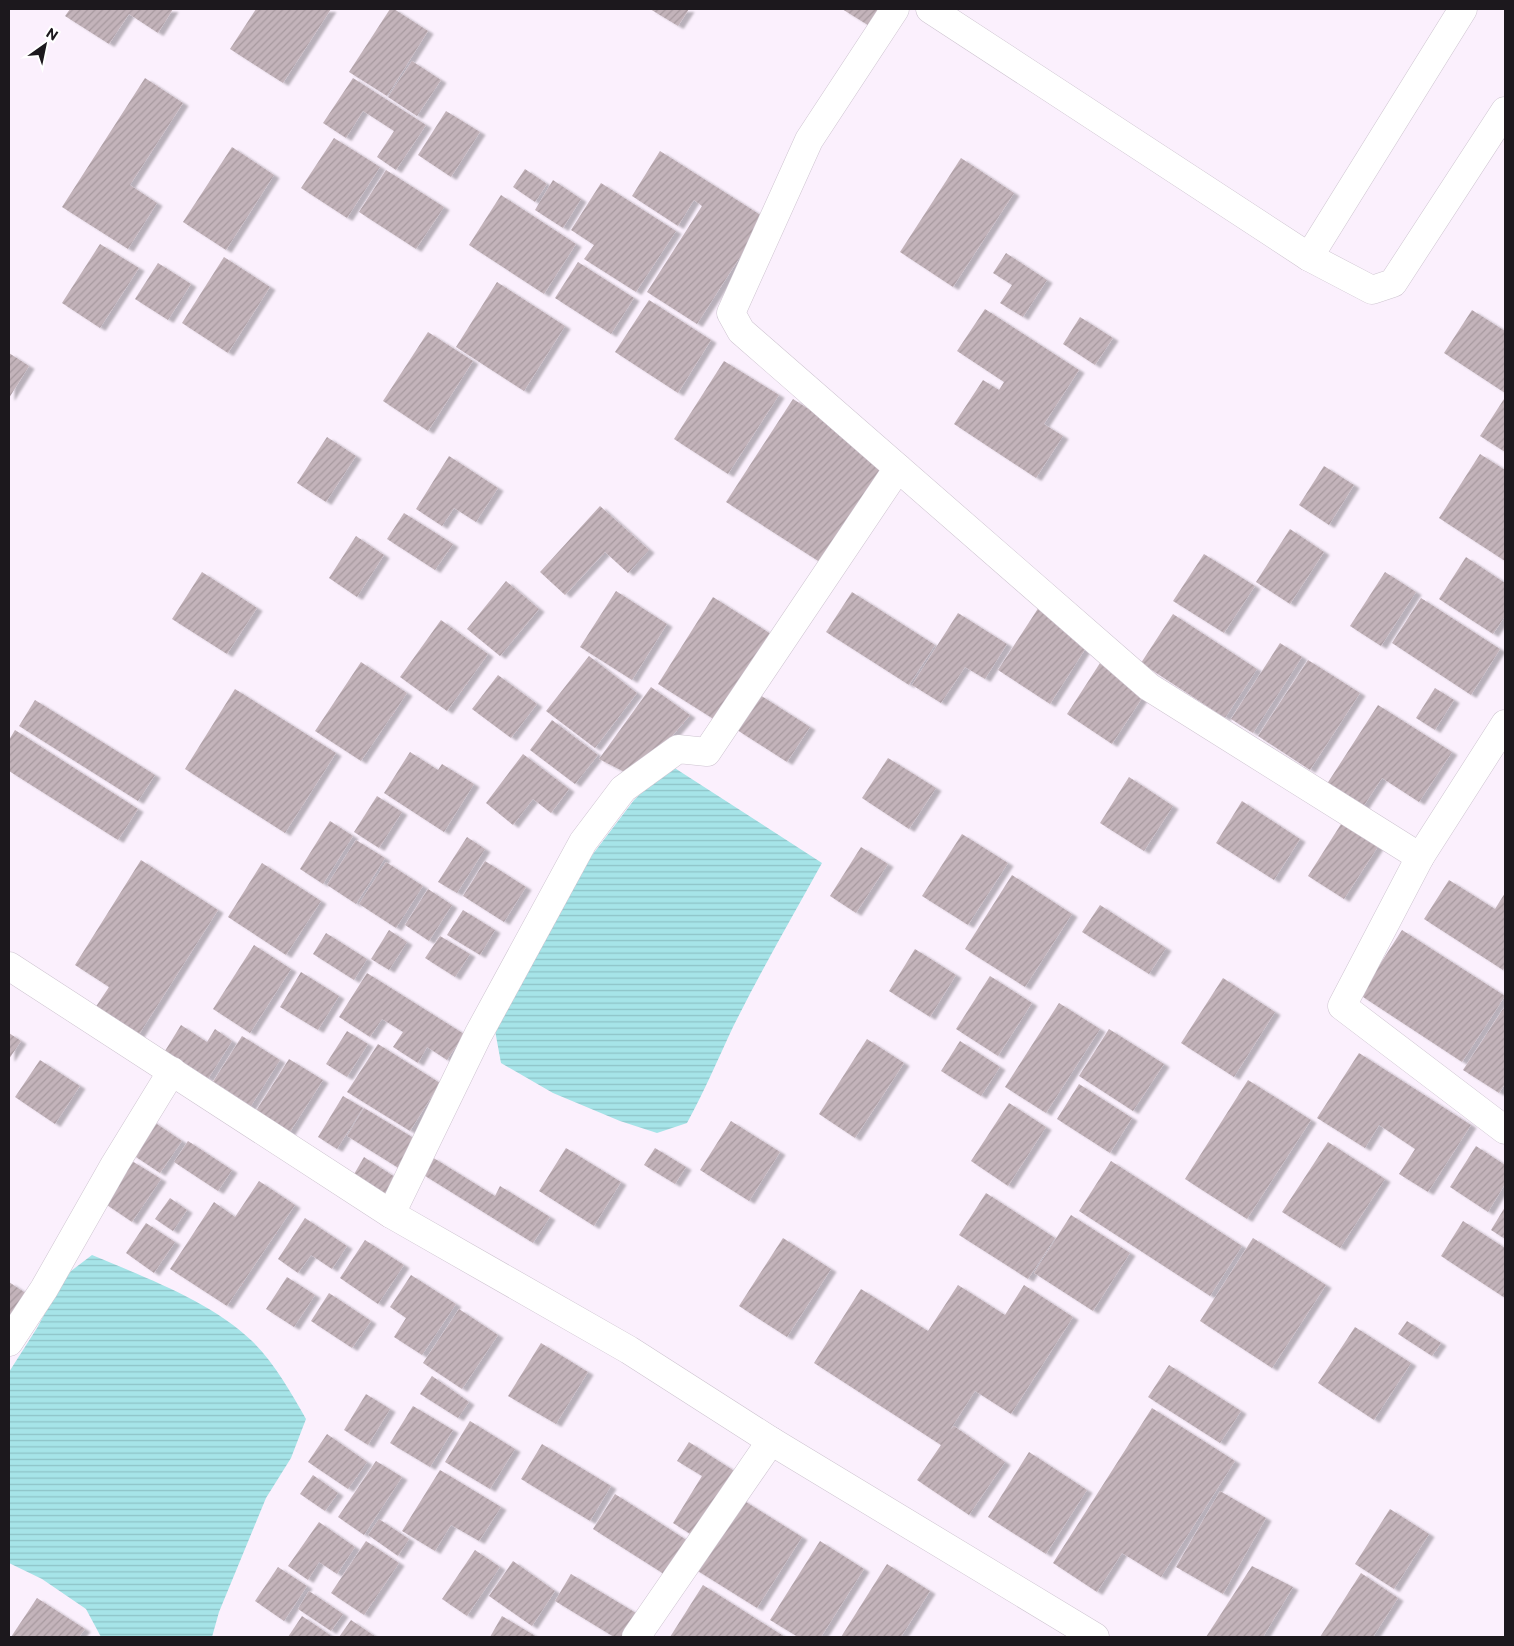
<svg xmlns="http://www.w3.org/2000/svg" width="1514" height="1646" viewBox="0 0 1514 1646" font-family="Commissioner,sans-serif">
  <style>
    .water { fill: url(#water-rules) }
    .building { fill: url(#building-hatch); filter: url(#shadow) }
    .lines { fill: none; stroke-linecap: round; stroke-linejoin: round }
    .street-casing { stroke: #cec4d0; stroke-width: 29 }
    .street { stroke: #fff; stroke-width: 28 }
  </style>
  <defs>
    <pattern id="water-rules" width="6" height="5" patternUnits="userSpaceOnUse" patternTransform="scale(1.25)"><rect width="6" height="5" fill="#a6e4e8"/><path d="M0 2.5h6" fill="none" stroke="#8ec3c7"/></pattern>
    <pattern id="building-hatch" width="6" height="6" patternUnits="userSpaceOnUse" patternTransform="scale(1.25)"><rect width="6" height="6" fill="#c3b3ba"/><path d="M-1 1l2-2M0 6l6-6M5 7l2-2" fill="none" stroke="#a7999f"/></pattern>
    <filter id="shadow"><feDropShadow dx="5.5" dy="3" stdDeviation="1" flood-color="#0004"/></filter>
  </defs>
  <rect width="100%" height="100%" fill="#fbf0fd"/>
  <g class="water">
    <path d="M670,765l152,98c-30,54 -61,108 -89,164 -15,32 -29,65 -46,96l-30,10 -37,-12 -67,-28 -52,-30 -7,-38 83,-150 57,-75z"/>
    <path d="M92,1255c52,22 120,47 160,86 23,23 38,50 54,78l-15,39 -25,40 -47,114 -7,25h-111l-15,-28 -44,-30 -33,-16v-191l28,-44 23,-43 11,-14z"/>
  </g>
  <g class="building">
    <path d="M70,9h103l-15,24 -29,-19 -20,30 -44,-28z"/>
    <path d="M256,9h75l-48,74 -53,-34z"/>
    <path d="M390,9h4l34,22 -41,65 -38,-24z"/>
    <path d="M650,9h39l-11,17z"/>
    <path d="M842,9h41l-12,18z"/>
    <path d="M412,61l29,19 -24,36 -29,-19z"/>
    <path d="M145,78l38,25 -53,82 27,18 -29,46 -66,-42z"/>
    <path d="M353,78l73,47 -30,45 -19,-13 17,-26 -31,-20 -17,27 -23,-15z"/>
    <path d="M446,111l34,21 -29,45 -33,-22z"/>
    <path d="M334,138l46,29 -33,51 -46,-30z"/>
    <path d="M232,147l42,28 -48,75 -43,-28z"/>
    <path d="M660,151l105,67 -68,106 -50,-32 55,-86 -8,-6 -16,26 -46,-30z"/>
    <path d="M961,158l53,35 -61,94 -53,-35z"/>
    <path d="M525,169l22,15 -12,18 -22,-15z"/>
    <path d="M386,170l58,37 -28,42 -57,-37z"/>
    <path d="M553,180l28,19 -18,29 -28,-18z"/>
    <path d="M601,183l75,48 -40,61 -52,-33 10,-14 -23,-15z"/>
    <path d="M501,195l75,49 -32,50 -75,-49z"/>
    <path d="M100,244l39,24 -39,60 -38,-25z"/>
    <path d="M1006,253l41,27 -24,37 -23,-14 12,-18 -19,-12z"/>
    <path d="M224,257l46,30 -42,66 -46,-30z"/>
    <path d="M578,262l56,36 -23,36 -56,-36z"/>
    <path d="M158,263l33,21 -23,36 -33,-21z"/>
    <path d="M497,282l68,44 -41,65 -68,-44z"/>
    <path d="M649,300l62,40 -33,53 -63,-41z"/>
    <path d="M985,309l94,61 -35,54 19,12 -27,42 -82,-54 29,-44 16,10 5,-8 -47,-31z"/>
    <path d="M1472,310l33,21v62l-61,-40z"/>
    <path d="M1080,317l33,21 -18,27 -32,-21z"/>
    <path d="M428,332l45,29 -45,70 -45,-30z"/>
    <path d="M9,353l20,13 -20,32z"/>
    <path d="M724,361l55,34 -51,79 -54,-35z"/>
    <path d="M793,399l99,64 -66,103 -100,-64z"/>
    <path d="M1504,399l1,1v52l-25,-16z"/>
    <path d="M327,437l29,19 -30,46 -29,-19z"/>
    <path d="M1480,454l25,16v91l-66,-43z"/>
    <path d="M449,456l49,32 -22,34 -22,-14 -12,18 -26,-17z"/>
    <path d="M1324,466l30,19 -25,40 -30,-20z"/>
    <path d="M600,506l49,44 -21,23 -23,-21 -40,43 -25,-23z"/>
    <path d="M404,513l49,31 -18,26 -48,-31z"/>
    <path d="M1290,529l34,23 -34,52 -34,-22z"/>
    <path d="M356,536l28,19 -27,42 -28,-19z"/>
    <path d="M1204,554l51,32 -31,47 -51,-32z"/>
    <path d="M1466,557l39,26v33l-12,18 -54,-35z"/>
    <path d="M202,572l55,36 -30,46 -55,-35z"/>
    <path d="M1385,572l31,20 -35,54 -31,-20z"/>
    <path d="M506,581l33,28 -39,47 -33,-27z"/>
    <path d="M616,591l51,33 -35,56 -52,-33z"/>
    <path d="M852,592l83,53 -26,40 -83,-53z"/>
    <path d="M713,597l58,37 -56,86 -57,-36z"/>
    <path d="M1421,598l79,51 -29,46 -79,-52z"/>
    <path d="M1039,607l52,33 -41,64 -52,-34z"/>
    <path d="M958,613l49,31 -22,35 -20,-12 -24,36 -29,-18z"/>
    <path d="M1173,614l84,55 -32,49 -84,-55z"/>
    <path d="M441,620l47,34 -41,57 -47,-34z"/>
    <path d="M1280,643l22,14 -49,76 -22,-14z"/>
    <path d="M589,656l48,37 -42,55 -49,-37z"/>
    <path d="M1102,660l46,29 -36,55 -45,-30z"/>
    <path d="M1308,660l52,33 -50,77 -52,-34z"/>
    <path d="M361,662l46,31 -46,68 -46,-30z"/>
    <path d="M498,675l39,29 -26,34 -39,-29z"/>
    <path d="M651,687l39,28 -54,63 -37,-19z"/>
    <path d="M1435,688l19,12 -19,30 -19,-12z"/>
    <path d="M235,689l101,64 -51,80 -100,-64z"/>
    <path d="M760,695l50,32 -23,35 -50,-32z"/>
    <path d="M35,700l120,75 -17,26 -119,-75z"/>
    <path d="M1378,705l74,47 -33,50 -37,-24 -23,35 -36,-23z"/>
    <path d="M552,720l46,35 -23,29 -45,-34z"/>
    <path d="M15,730l123,79 -20,31 -109,-69v-31z"/>
    <path d="M410,752l28,18 4,-6 32,20 -30,48 -60,-39z"/>
    <path d="M523,754l46,35 -18,24 -18,-14 -20,26 -27,-22z"/>
    <path d="M888,758l48,30 -27,41 -47,-31z"/>
    <path d="M1129,777l44,29 -29,45 -44,-28z"/>
    <path d="M377,796l25,16 -23,36 -25,-16z"/>
    <path d="M1242,801l58,38 -26,41 -58,-37z"/>
    <path d="M330,821l23,15 -30,48 -23,-15z"/>
    <path d="M1343,821l36,24 -35,54 -36,-23z"/>
    <path d="M962,834l46,29 -40,62 -46,-29z"/>
    <path d="M467,837l18,12 -28,44 -19,-11z"/>
    <path d="M356,840l29,18 -29,46 -29,-19z"/>
    <path d="M861,847l27,17 -32,49 -26,-17z"/>
    <path d="M141,860l77,50 -80,126 -43,-28 14,-21 -34,-22z"/>
    <path d="M485,861l41,26 -22,35 -41,-26z"/>
    <path d="M386,862l37,24 -27,42 -37,-24z"/>
    <path d="M262,863l59,38 -35,54 -58,-38z"/>
    <path d="M1012,875l60,39 -47,73 -60,-38z"/>
    <path d="M1449,880l46,29 10,-16v73l-2,4 -79,-51z"/>
    <path d="M428,889l24,16 -23,36 -24,-16z"/>
    <path d="M1100,905l66,43 -17,26 -67,-42z"/>
    <path d="M463,910l32,20 -15,25 -33,-20z"/>
    <path d="M389,930l18,12 -18,28 -18,-11z"/>
    <path d="M1402,930l103,66 -43,66 -102,-67z"/>
    <path d="M326,933l41,26 -13,21 -41,-26z"/>
    <path d="M440,936l30,18 -15,23 -30,-19z"/>
    <path d="M254,945l37,24 -41,64 -37,-24z"/>
    <path d="M915,949l41,26 -26,42 -41,-26z"/>
    <path d="M301,972l38,24 -21,34 -38,-23z"/>
    <path d="M367,973l97,61 -17,26 -20,-13 -9,16 -25,-16 10,-15 -21,-13 -12,18 -31,-20z"/>
    <path d="M990,976l42,27 -34,53 -42,-27z"/>
    <path d="M1223,978l52,34 -41,65 -53,-34z"/>
    <path d="M1059,1003l41,26 -54,84 -41,-26z"/>
    <path d="M1503,1009l2,1v74l-6,9 -36,-23z"/>
    <path d="M181,1025l26,17 8,-13 17,12 -24,38 -43,-28z"/>
    <path d="M1109,1029l55,35 -31,47 -54,-35z"/>
    <path d="M347,1031l21,13 -21,33 -21,-13z"/>
    <path d="M9,1033l12,8 -12,18z"/>
    <path d="M242,1036l38,24 -31,49 -38,-24z"/>
    <path d="M867,1039l37,24 -49,75 -36,-24z"/>
    <path d="M960,1041l40,26 -19,29 -40,-25z"/>
    <path d="M378,1044l62,39 -30,48 -63,-39z"/>
    <path d="M1359,1053l112,72 -43,67 -29,-18 16,-25 -36,-24 -14,23 -48,-30z"/>
    <path d="M289,1059l34,21 -35,55 -34,-21z"/>
    <path d="M40,1060l40,26 -25,38 -40,-27z"/>
    <path d="M1248,1080l63,40 -64,99 -62,-40z"/>
    <path d="M1079,1084l53,34 -22,35 -53,-34z"/>
    <path d="M343,1096l20,12 -26,41 -19,-12z"/>
    <path d="M1009,1103l37,24 -38,59 -37,-25z"/>
    <path d="M364,1108l53,32 -17,29 -53,-33z"/>
    <path d="M151,1120l31,21 -22,32 -30,-20z"/>
    <path d="M731,1121l49,31 -31,49 -49,-31z"/>
    <path d="M188,1141l44,29 -14,21 -44,-29z"/>
    <path d="M1328,1142l57,37 -45,69 -58,-36z"/>
    <path d="M1476,1146l29,19v19l-17,28 -38,-25z"/>
    <path d="M566,1148l55,34 -27,44 -55,-35z"/>
    <path d="M655,1148l31,19 -11,17 -31,-19z"/>
    <path d="M364,1157l34,22 -11,18 -34,-21z"/>
    <path d="M432,1157l63,39 5,-10 50,31 -17,26 -111,-69z"/>
    <path d="M132,1161l29,18 -29,43 -28,-19z"/>
    <path d="M1111,1161l131,85 -32,50 -131,-85z"/>
    <path d="M259,1181l36,24 -68,101 -57,-37 44,-67 21,15z"/>
    <path d="M986,1193l69,45 -27,41 -69,-44z"/>
    <path d="M170,1198l17,12 -14,21 -18,-12z"/>
    <path d="M1505,1207v32l-14,-9z"/>
    <path d="M1071,1215l59,38 -37,58 -59,-38z"/>
    <path d="M305,1218l42,28 -15,23 -21,-14 -13,18 -20,-14z"/>
    <path d="M1463,1221l42,27v50l-64,-42z"/>
    <path d="M146,1223l29,19 -21,31 -28,-20z"/>
    <path d="M783,1238l48,31 -44,68 -48,-31z"/>
    <path d="M1253,1238l73,47 -54,83 -72,-47z"/>
    <path d="M365,1240l39,25 -26,39 -38,-26z"/>
    <path d="M411,1275l45,29 -34,51 -28,-18 12,-19 -16,-11z"/>
    <path d="M287,1277l28,18 -21,32 -28,-18z"/>
    <path d="M9,1282l24,16 -24,26z"/>
    <path d="M958,1285l47,30 19,-30 49,32 -62,97 -36,-23 -25,39 4,-4 51,36 -36,53 -52,-35 24,-35 -127,-82 47,-74 67,42z"/>
    <path d="M329,1293l42,28 -19,27 -41,-27z"/>
    <path d="M459,1309l39,26 -36,54 -39,-26z"/>
    <path d="M1407,1321l34,22 -9,13 -34,-22z"/>
    <path d="M1355,1327l56,36 -37,57 -56,-37z"/>
    <path d="M541,1343l47,29 -32,52 -48,-28z"/>
    <path d="M1169,1365l72,46 -21,32 -72,-46z"/>
    <path d="M432,1376l37,26 -11,16 -38,-24z"/>
    <path d="M366,1394l24,15 -22,36 -24,-15z"/>
    <path d="M413,1406l40,24 -23,37 -40,-24z"/>
    <path d="M1152,1408l83,53 -74,116 -39,-24 -25,39 -44,-29z"/>
    <path d="M470,1421l45,28 -25,40 -45,-27z"/>
    <path d="M327,1434l40,28 -19,27 -40,-27z"/>
    <path d="M689,1442l50,32 -41,65 -25,-16 29,-47 -25,-15z"/>
    <path d="M542,1444l69,42 -21,35 -69,-42z"/>
    <path d="M1029,1452l58,38 -41,64 -58,-37z"/>
    <path d="M376,1461l26,16 -38,58 -26,-18z"/>
    <path d="M440,1470l61,37 -22,34 -28,-16 -16,26 -33,-20z"/>
    <path d="M313,1475l25,18 -13,18 -25,-17z"/>
    <path d="M1220,1491l46,27 -43,76 -47,-27z"/>
    <path d="M615,1494l73,47 -21,35 -74,-47z"/>
    <path d="M738,1497l64,40 -45,71 -64,-40z"/>
    <path d="M1390,1509l39,25 -35,55 -39,-25z"/>
    <path d="M379,1519l30,20 -11,17 -30,-21z"/>
    <path d="M319,1522l36,25 -18,27 -18,-12 -11,18 -20,-14z"/>
    <path d="M366,1541l33,22 -35,52 -33,-22z"/>
    <path d="M820,1541l44,28 -43,68h-23l-28,-17z"/>
    <path d="M475,1550l25,17 -33,49 -25,-17z"/>
    <path d="M513,1561l42,30 -23,35 -43,-30z"/>
    <path d="M887,1564l43,27 -29,46h-60z"/>
    <path d="M1252,1566l41,21 -30,50h-57z"/>
    <path d="M278,1567l29,19 -23,35 -29,-20z"/>
    <path d="M1361,1573l37,25 -25,39h-53z"/>
    <path d="M571,1574l65,39 -14,24h-8l-59,-36z"/>
    <path d="M703,1585l82,52h-115z"/>
    <path d="M309,1591l34,23 -12,17 -33,-22z"/>
    <path d="M37,1598l48,31 -6,8h-68z"/>
    <path d="M302,1616l28,19 -1,2h-41z"/>
    <path d="M502,1616l35,21h-47z"/>
    <path d="M351,1620l25,17h-37z"/>
  </g>
  <g class="lines">
    <defs>
      <g id="street">
        <path d="M895,9l-86,131 -78,173 10,18 408,356 271,170"/>
        <path d="M930,9l379,248 63,33 21,-7 112,-172"/>
        <path d="M1309,257l154,-248"/>
        <path d="M1505,724l-85,133 -78,149 163,124"/>
        <path d="M9,966l382,248 238,136 142,91 324,196"/>
        <path d="M391,1214l87,-179 105,-193 40,-53 55,-40 29,3 191,-284"/>
        <path d="M9,1342l35,-53 71,-125 57,-93"/>
        <path d="M636,1637l135,-196"/>
      </g>
    </defs>
    <use href="#street" class="street-casing"/>
    <use href="#street" class="street"/>
  </g>
  <rect width="1514" height="1646" fill="none" stroke="#1c181d" stroke-width="20"/>
  <g transform="translate(45 45) rotate(33)" stroke="#ffffff" stroke-width="4" paint-order="stroke">
  <path d="M0-4L9 19L0 12L-9 19Z" fill="#1c181d"/>
  <text y="-8" font-size="14" font-weight="bold" text-anchor="middle" fill="#1c181d">N</text>
  </g>
</svg>
